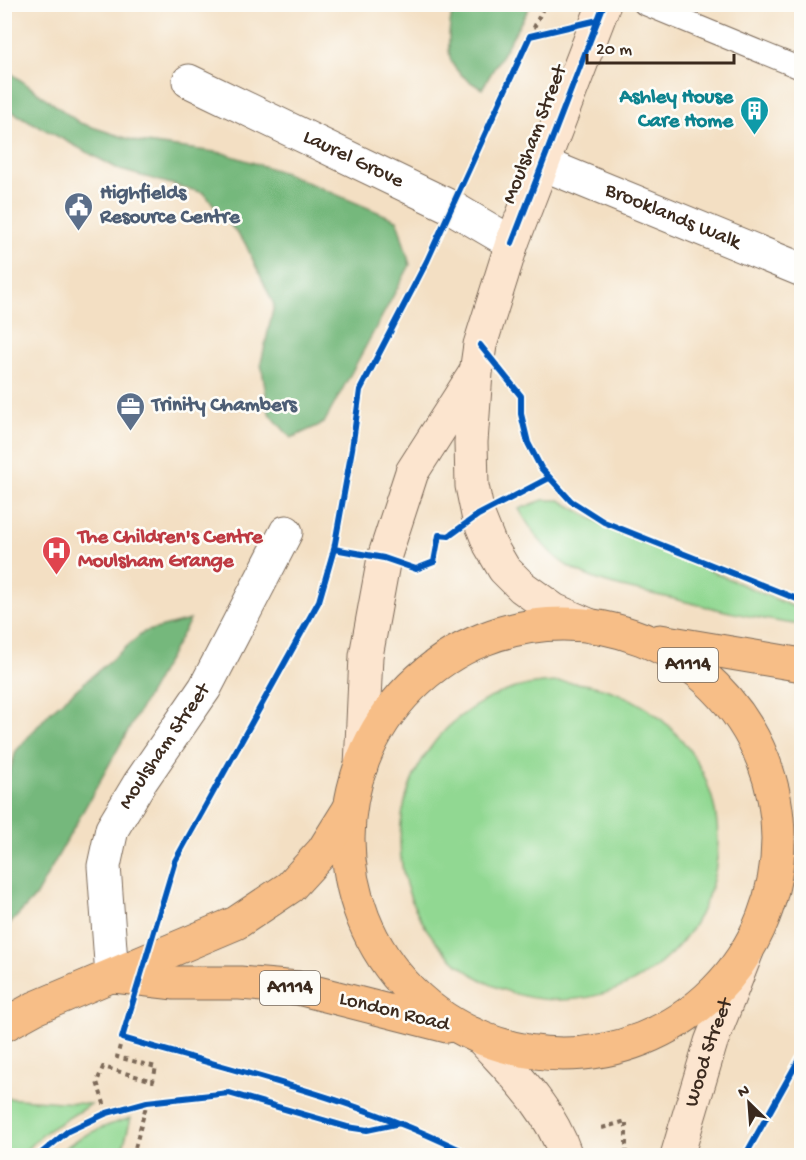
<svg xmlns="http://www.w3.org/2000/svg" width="806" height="1160" viewBox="0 0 806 1160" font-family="'Gochi Hand',sans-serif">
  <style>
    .green { fill: #91d892; stroke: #668158; stroke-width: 1.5 }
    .forest { fill: #74b87c; stroke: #58714d; stroke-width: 1.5 }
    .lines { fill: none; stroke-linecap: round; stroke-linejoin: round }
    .service-casing { stroke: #7b6958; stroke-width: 23 }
    .minor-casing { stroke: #7b6958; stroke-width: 35 }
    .secondary-casing { stroke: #7b6958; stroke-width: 35 }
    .primary-casing { stroke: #7b6958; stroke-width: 35 }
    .path { stroke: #7b6958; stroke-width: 4; stroke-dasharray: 4.5 4.5; stroke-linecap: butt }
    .service { stroke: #fff; stroke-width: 21 }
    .minor { stroke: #fff; stroke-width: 33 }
    .secondary { stroke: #fce5cf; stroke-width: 33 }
    .primary { stroke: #f7be87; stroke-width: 33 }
    .cycleway-casing { stroke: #fdfcf7; stroke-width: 10 }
    .cycleway { stroke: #0057b8; stroke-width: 6 }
    .labels { text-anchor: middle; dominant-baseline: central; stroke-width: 5; stroke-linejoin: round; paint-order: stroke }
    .shield { fill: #fdfcf7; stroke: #75695f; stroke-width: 1.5 }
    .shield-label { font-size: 20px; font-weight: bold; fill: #3b2a1e }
    .culture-label { font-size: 21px; font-weight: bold; fill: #0d838f; stroke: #fdfcf7; text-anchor: end }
    .street-label { font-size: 21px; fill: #3b2a1e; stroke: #fdfcf7 }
    .service-label { font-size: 21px; font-weight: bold; fill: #4e5e75; stroke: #fdfcf7; text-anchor: start }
    .health-label { font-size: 21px; font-weight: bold; fill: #be3a42; stroke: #fdfcf7; text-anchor: start }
  </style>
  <rect width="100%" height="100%" fill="#fdfcf7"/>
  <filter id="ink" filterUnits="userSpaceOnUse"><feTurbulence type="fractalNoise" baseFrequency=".0167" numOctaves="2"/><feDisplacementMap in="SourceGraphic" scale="12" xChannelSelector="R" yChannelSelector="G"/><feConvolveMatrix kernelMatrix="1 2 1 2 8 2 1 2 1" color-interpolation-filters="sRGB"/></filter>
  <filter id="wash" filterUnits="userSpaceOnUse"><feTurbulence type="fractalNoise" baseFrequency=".008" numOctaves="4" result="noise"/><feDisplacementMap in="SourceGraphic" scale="24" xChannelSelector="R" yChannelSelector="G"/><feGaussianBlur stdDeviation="1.35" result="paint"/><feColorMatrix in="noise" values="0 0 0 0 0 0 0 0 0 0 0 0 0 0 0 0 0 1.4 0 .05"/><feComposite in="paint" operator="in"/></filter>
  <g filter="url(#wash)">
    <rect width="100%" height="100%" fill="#f3dfc3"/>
    <g class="green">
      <path d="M543,500h17l31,18 27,13 183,79v15c-45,-6 -90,-17 -135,-28 -33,-8 -70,-13 -100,-32 -21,-14 -35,-35 -47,-56z"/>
      <circle cx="559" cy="841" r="159"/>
      <path d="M4,1098h1l86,6 -44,27 -27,24h-15z"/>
      <path d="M131,1118l-10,37h-64c19,-19 49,-30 74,-37z"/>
    </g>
    <g class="forest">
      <path d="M454,5h77l-49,84c-10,-6 -22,-13 -29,-24 -8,-13 -3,-46 1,-60z"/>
      <path d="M4,40l7,33 69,50 58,19 85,11 62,20 112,47 13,45 -86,158 -33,15 -22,-25 -8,-50 13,-58 -29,-62 -41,-50 -84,-23 -115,-62z"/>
      <path d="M190,620l-155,277 -30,32v-142l11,-36 35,-40 93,-79z"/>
    </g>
  </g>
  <g filter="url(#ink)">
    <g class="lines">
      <defs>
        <path id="service" d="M644,4l158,65"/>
        <g id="minor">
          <path id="s1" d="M189,81l262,126 61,36"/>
          <path id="s2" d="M543,164l259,106"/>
          <path id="s3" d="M112,976l-8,-110 8,-37 27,-45 66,-96 81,-156"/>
        </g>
        <g id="secondary">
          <path d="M591,626l-37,-16 -32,-23 -18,-18 -14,-24 -12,-30 -6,-29 -1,-44 5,-69 4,-28 32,-102 92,-239"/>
          <path d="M361,766l5,-110 18,-98 28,-86 62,-97"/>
          <path d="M481,1038c33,36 69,70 85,118"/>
          <path id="s4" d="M677,1156l34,-114 36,-91"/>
        </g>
        <g id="primary">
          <circle cx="563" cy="839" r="215"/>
          <path d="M660,641l142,24"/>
          <path d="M114,976l61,7h65l58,5 149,38"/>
          <path d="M4,1025l31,-17 201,-85 54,-36 33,-36 25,-40"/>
        </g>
      </defs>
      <use href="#service" class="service-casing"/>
      <use href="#minor" class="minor-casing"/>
      <use href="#secondary" class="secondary-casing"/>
      <use href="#primary" class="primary-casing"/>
      <g class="path">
        <path d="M530,36l15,-32"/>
        <path d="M107,1113l-10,-31 6,-15 50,14 3,-14 -39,-10 5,-19"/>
        <path d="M602,1128l24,-7v34l3,1"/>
        <path d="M133,1156l14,-54"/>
      </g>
      <use href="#service" class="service"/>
      <use href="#minor" class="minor"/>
      <use href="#secondary" class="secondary"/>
      <use href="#primary" class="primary"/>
      <defs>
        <g id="cycleway">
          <path d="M512,243l92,-239"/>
          <path d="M480,345l41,51v18l7,29 13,25 30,33 33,21 198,79"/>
          <path d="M334,549l50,9 32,11 18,-7 5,-27 10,1 29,-21 71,-37"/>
          <path d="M38,1156l30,-25 39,-18 40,-11 82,-9 118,34 20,3 33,-7"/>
          <path d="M472,1156c-109,-56 -233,-84 -350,-118l53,-177 144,-260 15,-52 18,-100 8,-59 67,-129 103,-225 68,-16"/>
          <path d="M745,1156l57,-102"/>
        </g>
      </defs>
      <use href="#cycleway" class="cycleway-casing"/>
      <use href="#cycleway" class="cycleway"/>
    </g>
  </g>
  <defs>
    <symbol id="building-pin" viewBox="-11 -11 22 30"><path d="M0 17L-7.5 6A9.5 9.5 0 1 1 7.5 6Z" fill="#0f9aa8" stroke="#fdfcf7"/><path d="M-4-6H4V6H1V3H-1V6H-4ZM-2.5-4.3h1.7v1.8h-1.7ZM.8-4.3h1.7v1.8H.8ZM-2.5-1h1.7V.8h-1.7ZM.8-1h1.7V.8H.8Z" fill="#fff"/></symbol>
    <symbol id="civic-pin" viewBox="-11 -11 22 30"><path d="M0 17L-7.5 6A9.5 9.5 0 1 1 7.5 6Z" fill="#5c6f8a" stroke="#fdfcf7"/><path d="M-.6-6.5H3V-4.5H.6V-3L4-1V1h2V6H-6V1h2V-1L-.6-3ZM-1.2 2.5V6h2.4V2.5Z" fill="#fff"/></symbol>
    <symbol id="office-pin" viewBox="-11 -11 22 30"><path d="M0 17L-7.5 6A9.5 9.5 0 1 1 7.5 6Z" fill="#5c6f8a" stroke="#fdfcf7"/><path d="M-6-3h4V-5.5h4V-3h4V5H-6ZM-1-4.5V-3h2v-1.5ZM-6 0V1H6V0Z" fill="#fff"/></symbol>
    <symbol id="hospital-pin" viewBox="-11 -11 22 30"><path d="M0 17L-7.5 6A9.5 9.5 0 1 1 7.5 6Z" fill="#e0444e" stroke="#fdfcf7"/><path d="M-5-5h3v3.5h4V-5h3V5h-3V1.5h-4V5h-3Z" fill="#fff"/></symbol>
  </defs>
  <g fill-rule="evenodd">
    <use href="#building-pin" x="738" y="94" width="33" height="45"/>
    <use href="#civic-pin" x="62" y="190" width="33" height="45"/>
    <use href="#office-pin" x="114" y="390" width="33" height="45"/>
    <use href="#hospital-pin" x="40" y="534" width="33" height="45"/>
  </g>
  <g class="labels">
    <g class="shield">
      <rect x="658" y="648" width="60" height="34" rx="4.5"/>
      <rect x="260" y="971" width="60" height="34" rx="4.5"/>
    </g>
    <g class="shield-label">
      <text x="688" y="665">A1114</text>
      <text x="290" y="988">A1114</text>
    </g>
    <g class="culture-label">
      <text x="733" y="98">Ashley House<tspan x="733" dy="24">Care Home</tspan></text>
    </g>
    <g class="street-label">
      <text transform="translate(536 135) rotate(-69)">Moulsham Street</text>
      <text stroke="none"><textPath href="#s1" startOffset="182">Laurel Grove</textPath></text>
      <text stroke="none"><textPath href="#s2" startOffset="140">Brooklands Walk</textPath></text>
      <text stroke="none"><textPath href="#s3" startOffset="246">Moulsham Street</textPath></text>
      <text transform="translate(394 1013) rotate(14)">London Road</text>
      <text stroke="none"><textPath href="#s4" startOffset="108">Wood Street</textPath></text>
    </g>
    <g class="service-label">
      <text x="100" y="194">Highfields<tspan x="100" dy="24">Resource Centre</tspan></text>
      <text x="152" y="406">Trinity Chambers</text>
    </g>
    <g class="health-label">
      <text x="78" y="538">The Children's Centre<tspan x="78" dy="24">Moulsham Grange</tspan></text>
    </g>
  </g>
  <rect width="806" height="1160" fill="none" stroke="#fdfcf7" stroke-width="24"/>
  <g transform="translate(749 1103) rotate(335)" stroke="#fdfcf7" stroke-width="4.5" paint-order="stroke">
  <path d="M0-4.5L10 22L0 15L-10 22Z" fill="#3b2a1e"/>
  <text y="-9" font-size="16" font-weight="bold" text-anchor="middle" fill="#3b2a1e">N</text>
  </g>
  <path d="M587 54v9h147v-9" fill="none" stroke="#3b2a1e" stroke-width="3"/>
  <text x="596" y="54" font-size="18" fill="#3b2a1e" stroke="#fdfcf7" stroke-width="4.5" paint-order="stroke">20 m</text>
</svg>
